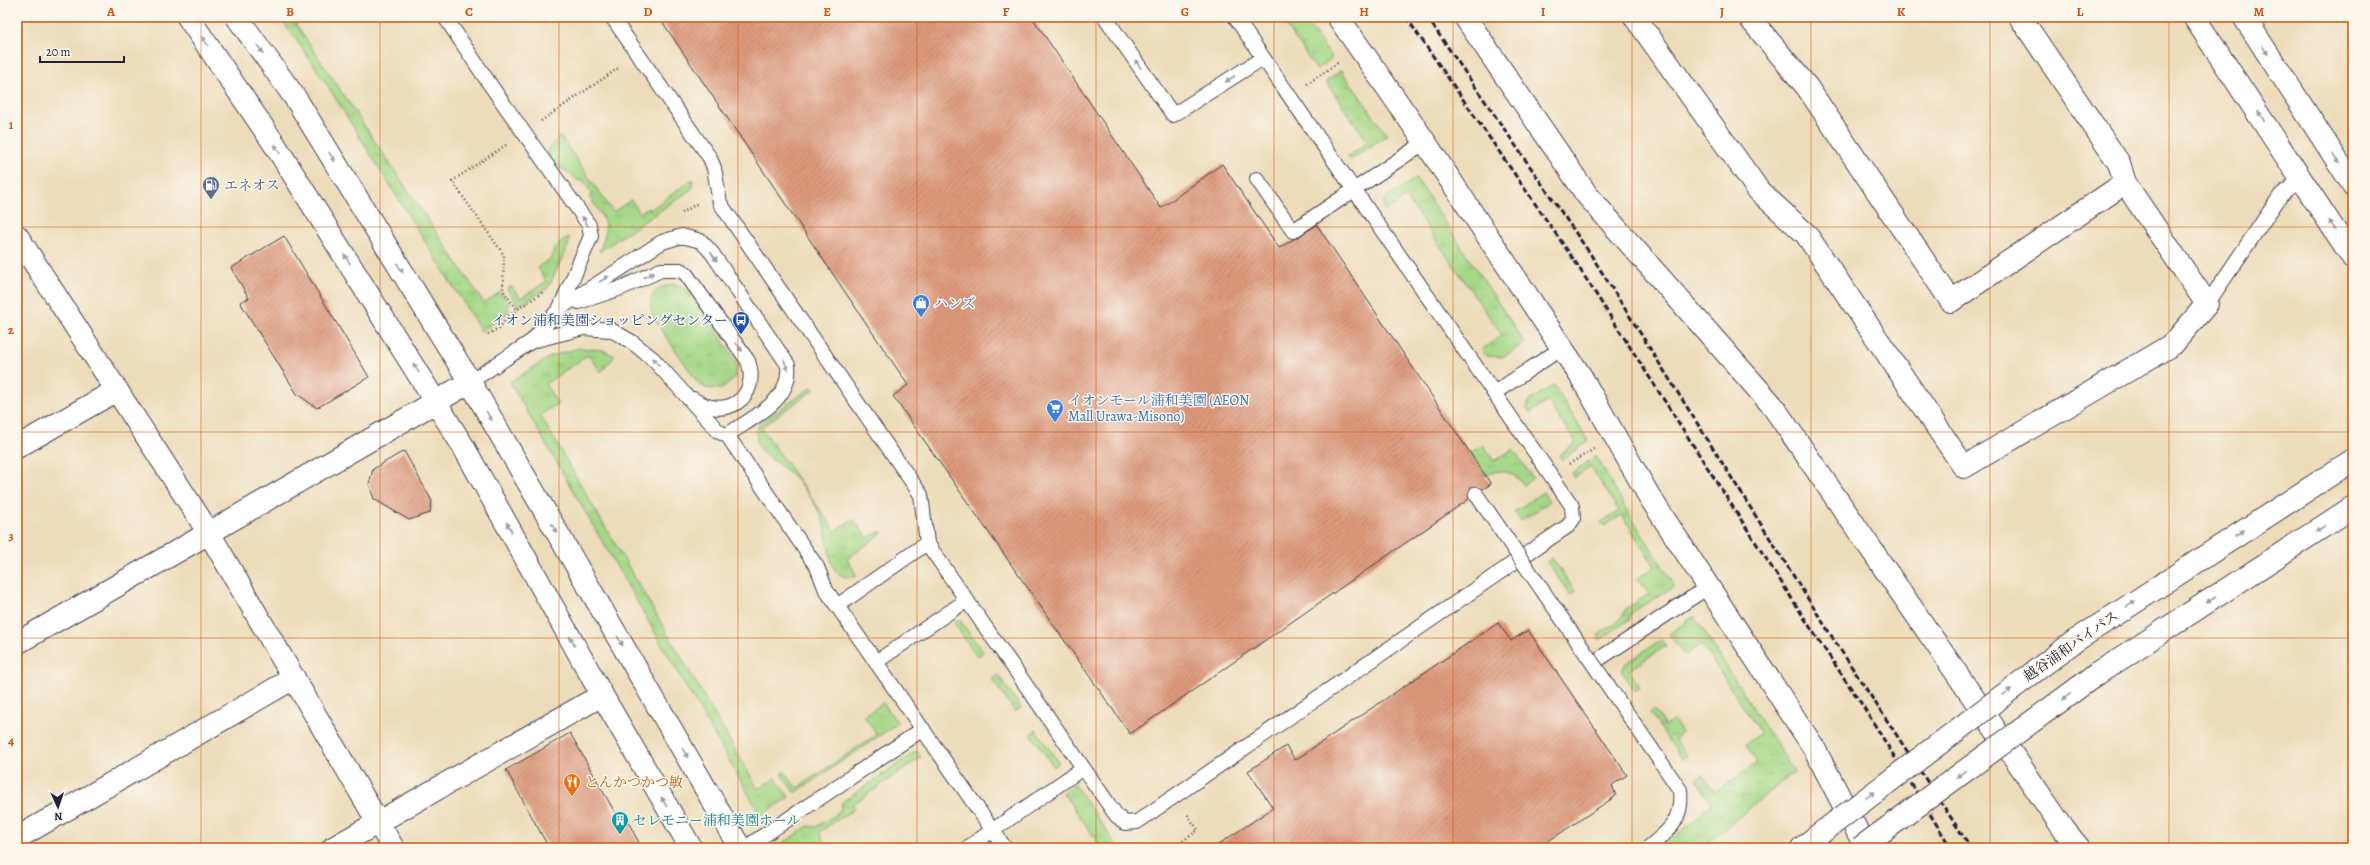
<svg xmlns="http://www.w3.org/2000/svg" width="2370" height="865" viewBox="0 0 2370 865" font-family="Alegreya,'Noto Serif JP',serif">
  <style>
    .grass { fill: url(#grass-tufts); stroke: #647c60 }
    .building { fill: url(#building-hatch) }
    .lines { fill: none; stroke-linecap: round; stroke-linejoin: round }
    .lane-casing { stroke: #403e4e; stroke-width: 16 }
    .street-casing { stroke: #403e4e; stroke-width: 24 }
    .secondary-casing { stroke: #403e4e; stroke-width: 24 }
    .highway-casing { stroke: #403e4e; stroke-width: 24 }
    .path { stroke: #403e4e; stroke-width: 2.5; stroke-dasharray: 1 3; stroke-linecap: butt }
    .lane { stroke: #fff; stroke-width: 14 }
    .street { stroke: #fff; stroke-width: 22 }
    .secondary { stroke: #fff; stroke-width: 22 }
    .highway { stroke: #fff; stroke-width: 22 }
    .rail { stroke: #22223b; stroke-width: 3; stroke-dasharray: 6 3; stroke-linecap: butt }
    .lane-bridge-casing { stroke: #403e4e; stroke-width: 16; stroke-linecap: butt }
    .highway-bridge-casing { stroke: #403e4e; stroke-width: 24; stroke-linecap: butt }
    .lane-bridge { stroke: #fff; stroke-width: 14 }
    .highway-bridge { stroke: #fff; stroke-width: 22 }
    .oneway { fill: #9c9ca7 }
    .grid { fill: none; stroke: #d45411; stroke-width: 1; stroke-opacity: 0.55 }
    .labels { text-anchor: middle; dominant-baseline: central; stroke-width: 3; stroke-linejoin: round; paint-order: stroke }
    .service-label { font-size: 14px; fill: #4e5e75; stroke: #fbf7ec; text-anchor: start }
    .shop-label { font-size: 14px; fill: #366cbe; stroke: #fbf7ec; text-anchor: start }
    .transit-label { font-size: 14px; fill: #164399; stroke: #fbf7ec; text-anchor: end }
    .street-label { font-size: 14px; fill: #22223b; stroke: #fbf7ec }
    .food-label { font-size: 14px; fill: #c56008; stroke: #fbf7ec; text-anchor: start }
    .culture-label { font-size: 14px; fill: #0d838f; stroke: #fbf7ec; text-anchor: start }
    .neatline { fill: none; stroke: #d45411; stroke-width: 1.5 }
    .grid-label { font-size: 13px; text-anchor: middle; font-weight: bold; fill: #d45411 }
  </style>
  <defs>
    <pattern id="grass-tufts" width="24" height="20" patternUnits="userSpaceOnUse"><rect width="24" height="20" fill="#a5d786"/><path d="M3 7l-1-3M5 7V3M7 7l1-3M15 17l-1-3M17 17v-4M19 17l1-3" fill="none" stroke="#8eb875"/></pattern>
    <pattern id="building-hatch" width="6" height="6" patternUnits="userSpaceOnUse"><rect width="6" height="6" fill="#de997c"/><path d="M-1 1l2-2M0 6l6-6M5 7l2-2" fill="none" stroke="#b47c67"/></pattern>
  </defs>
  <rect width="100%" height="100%" fill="#fbf7ec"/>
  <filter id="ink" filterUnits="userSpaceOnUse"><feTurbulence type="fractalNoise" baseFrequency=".025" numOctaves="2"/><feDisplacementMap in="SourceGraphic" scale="8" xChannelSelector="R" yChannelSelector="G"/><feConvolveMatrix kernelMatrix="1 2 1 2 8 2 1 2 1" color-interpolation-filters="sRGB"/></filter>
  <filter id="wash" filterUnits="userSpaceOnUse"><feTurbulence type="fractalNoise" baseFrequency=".012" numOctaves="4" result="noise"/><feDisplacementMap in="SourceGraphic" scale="16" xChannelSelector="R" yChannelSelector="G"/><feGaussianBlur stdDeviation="0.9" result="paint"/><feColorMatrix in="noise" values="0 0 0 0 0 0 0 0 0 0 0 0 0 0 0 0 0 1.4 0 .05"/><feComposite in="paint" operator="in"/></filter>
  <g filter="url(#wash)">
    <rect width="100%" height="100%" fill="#eddcba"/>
    <g class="grass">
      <path d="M280,17h11l193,286 16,-11 9,12 -2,10 -26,17 -157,-251z"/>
      <path d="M1280,17h23l29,41 -15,12z"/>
      <path d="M1341,70l46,65 -35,24 -5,-2 21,-15 -42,-60z"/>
      <path d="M560,136l53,76 18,-12 9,13 8,-5 2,2 43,-31 -1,10 -93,63c12,-27 6,-33 -10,-55l3,-4 -10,-14 -4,2c-12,-15 -49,-20 -18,-45z"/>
      <path d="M1416,178l109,165 -22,14 -16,-1 -6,-6 21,-15 -96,-138 -21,14 -2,-7 4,-7z"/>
      <path d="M569,237l-1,9 -20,42 -30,18 -11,-17 4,-3 10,12 25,-16 -8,-15 12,-8 6,-13z"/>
      <path d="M674,284l6,2 11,7 44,66 2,7 -3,13 -13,10 -15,-1 -7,-4c-9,-13 -18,-26 -27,-39 -15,-21 -41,-52 2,-61z"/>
      <path d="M579,348l24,2 12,6 -14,16 -13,-17 -43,29 13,20 -18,11 218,374 17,-11 14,19 -28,19 -251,-434 42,-26z"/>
      <path d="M1554,385l34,56 -26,19 -3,-5 17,-12 -28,-42 -18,12 -3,-5 2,-7z"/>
      <path d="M812,387l2,3 -53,37 74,104 18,-12 15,19 13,-7 1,2 -35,26 10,17c-8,3 -14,1 -21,-4 -8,-15 -8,-32 -12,-48 -5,-16 -18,-34 -30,-47 -17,-19 -46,-22 -35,-53z"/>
      <path d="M1483,445l12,16 18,-12 20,29 -9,7c-10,-13 -24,-18 -39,-10l-15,-22z"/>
      <path d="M1596,456l29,51 50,79 -44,27 -1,6 -30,21 -2,-5 24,-17 3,-9 24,-15 -11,-16 17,-11 -33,-52 -18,11 -3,-3 18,-12 -28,-44 -17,11 -2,-5z"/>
      <path d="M1543,492l6,10 -28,19 -7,-9z"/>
      <path d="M1552,558l23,33 -5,4 -23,-33z"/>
      <path d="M1694,616l100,156 -93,76h-38l49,-44 -16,-25 6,-5 13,18 42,-29 -11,-19 15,-11 -60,-89 -16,12 -16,-22z"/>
      <path d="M959,619l24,33 -6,5 -23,-34z"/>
      <path d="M1662,639l4,7 -37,24 11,17 -6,4 -12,-19 3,-8z"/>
      <path d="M998,675l23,33 -6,4 -23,-33z"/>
      <path d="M883,703l15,20 -103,70 -14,-19 3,-3 13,17 80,-54 -13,-18z"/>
      <path d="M1654,709l11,17 9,-6 8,13 -8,6 13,17 -5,3 -32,-46z"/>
      <path d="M1036,730l23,33 -5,4 -23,-33z"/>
      <path d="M917,751l4,6 -69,48 2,4 -35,23 9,16h-48l-1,-2 29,-20 8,1 24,-15 2,-10z"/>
      <path d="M1075,785l43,63h-16l-39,-55z"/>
    </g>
    <g id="blocks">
      <g class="building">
        <path d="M659,17h373l129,191 61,-44 57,84 38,-23 174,259 -8,5 -7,-3 -5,1 -3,7 1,5 -339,235 -237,-338 15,-11z"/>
        <path d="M284,236l85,141 -52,31 -20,-14 -57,-92 9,-4 -18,-30z"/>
        <path d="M404,451l28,50 -2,12 -21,7 -35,-21 -5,-15 4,-15z"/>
        <path d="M1498,623l13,18 17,-11 99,145 -15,10 4,11 -78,52h-325l60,-40 -25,-37 38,-25 9,14z"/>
        <path d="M570,733l52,92 6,-3 14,26h-93l-43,-78z"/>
      </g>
    </g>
  </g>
  <g filter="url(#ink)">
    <use href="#blocks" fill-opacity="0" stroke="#403e4e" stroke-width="1"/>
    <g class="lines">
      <defs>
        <g id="lane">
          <path d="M445,17l46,69 98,139 2,11 -31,72"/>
          <path d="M612,17l98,141 4,10 6,35 201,292 6,48"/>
          <path d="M1105,17l68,98 90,-57"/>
          <path d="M1257,179l36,52 132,-89"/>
          <path d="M579,302l42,-14 40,-18h19l6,4 62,87c13,38 -24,60 -55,38"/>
          <path d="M2207,304l74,-109 21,-17"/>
          <path d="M470,382l62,-41 28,-33 102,-66 20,-6 19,5 11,12 76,112c4,36 -35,52 -61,70l-8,-3 -66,-73 -21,-17 -21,-12 -28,-2 -51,13"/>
          <path d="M1494,393l68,-45"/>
          <path d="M727,435l90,132 9,23 179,258"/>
          <path d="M837,606l90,-63 189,272 9,8 12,-1 385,-265 46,-31 5,-7 -1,-13 -337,-489"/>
          <path d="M876,662l91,-62"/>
          <path d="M1593,663l115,-76"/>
          <path d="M745,848l178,-119"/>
          <path d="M967,848l116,-80"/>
        </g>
        <g id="street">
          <path d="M1338,17l87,125 155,233 69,121 165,252 52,100"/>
          <path d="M1465,17l122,178 185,210 293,426 14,17"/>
          <path d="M1635,17l124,174 47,43 158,233 209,-123 34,-40 -82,-121 -6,-20 -99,-146"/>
          <path d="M1749,17l58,70 144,214 174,-118"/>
          <path d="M17,236l192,297 184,315"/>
          <path d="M17,447l100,-57"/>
          <path d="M17,643l192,-110"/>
          <path d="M17,838l277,-160"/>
          <path d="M333,848l269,-153"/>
        </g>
        <g id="secondary">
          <path d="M188,17l87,128 188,301 139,249 89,153"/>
          <path d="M237,17l59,82 174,283 270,466"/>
          <path d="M2194,17l159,241"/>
          <path d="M2244,17l109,168"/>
          <path d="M209,533l261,-151"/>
        </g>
        <g id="highway">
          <path d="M2075,641l278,-181"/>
          <path d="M2097,674l256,-167"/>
          <path d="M1802,848l15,-12"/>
        </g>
      </defs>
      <use href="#lane" class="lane-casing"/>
      <use href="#street" class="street-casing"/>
      <use href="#secondary" class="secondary-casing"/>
      <use href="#highway" class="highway-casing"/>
      <g class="path">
        <path d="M1307,84l32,-22"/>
        <path d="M541,121l79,-54"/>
        <path d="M506,145l-54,36 52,74 -1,35 14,20"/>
        <path d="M682,213l16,-10"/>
        <path d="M488,334l11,-6 9,-12 35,-24"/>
        <path d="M1569,464l25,-15"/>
        <path d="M1173,848l25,-18 -11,-16"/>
      </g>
      <use href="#lane" class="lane"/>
      <use href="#street" class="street"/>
      <use href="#secondary" class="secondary"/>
      <use href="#highway" class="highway"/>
      <g class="rail">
        <path d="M1406,17l168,243 247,384 42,62 88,142"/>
        <path d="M1427,17l164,238 243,385 137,208"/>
      </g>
      <defs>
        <path id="lane-bridge" d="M1476,494l204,296c3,30 -10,40 -32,58"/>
        <g id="highway-bridge">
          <path d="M1817,836l258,-195"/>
          <path d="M1860,848l237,-174"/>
        </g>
      </defs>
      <use href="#lane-bridge" class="lane-bridge-casing"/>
      <use href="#highway-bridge" class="highway-bridge-casing"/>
      <use href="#lane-bridge" class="lane-bridge"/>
      <use href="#highway-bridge" class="highway-bridge"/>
    </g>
    <defs><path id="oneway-solid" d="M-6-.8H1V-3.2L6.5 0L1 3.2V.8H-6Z"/></defs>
    <g class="oneway">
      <use href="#oneway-solid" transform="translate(205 41) rotate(-124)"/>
      <use href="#oneway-solid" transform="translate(260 49) rotate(54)"/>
      <use href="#oneway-solid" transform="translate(2265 50) rotate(57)"/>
      <use href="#oneway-solid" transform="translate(1138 64) rotate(-125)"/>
      <use href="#oneway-solid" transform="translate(1230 79) rotate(147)"/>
      <use href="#oneway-solid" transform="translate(2261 116) rotate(-124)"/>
      <use href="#oneway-solid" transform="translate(277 149) rotate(-123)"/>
      <use href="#oneway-solid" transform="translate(332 157) rotate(58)"/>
      <use href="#oneway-solid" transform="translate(2336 159) rotate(56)"/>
      <use href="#oneway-solid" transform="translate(585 221) rotate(-122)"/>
      <use href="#oneway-solid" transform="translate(2332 225) rotate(-122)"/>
      <use href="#oneway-solid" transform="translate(714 257) rotate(55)"/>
      <use href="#oneway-solid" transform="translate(347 259) rotate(-122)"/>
      <use href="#oneway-solid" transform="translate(400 268) rotate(58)"/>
      <use href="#oneway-solid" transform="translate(649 275) rotate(-25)"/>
      <use href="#oneway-solid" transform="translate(604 279) rotate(-33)"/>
      <use href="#oneway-solid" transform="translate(739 347) rotate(55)"/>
      <use href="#oneway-solid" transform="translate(656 362) rotate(-133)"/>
      <use href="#oneway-solid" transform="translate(786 365) rotate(68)"/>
      <use href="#oneway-solid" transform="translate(416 368) rotate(-122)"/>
      <use href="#oneway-solid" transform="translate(489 416) rotate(60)"/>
      <use href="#oneway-solid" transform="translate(509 527) rotate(-119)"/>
      <use href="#oneway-solid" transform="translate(554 528) rotate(60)"/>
      <use href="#oneway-solid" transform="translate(2320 529) rotate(147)"/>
      <use href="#oneway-solid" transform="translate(2240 533) rotate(-33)"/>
      <use href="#oneway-solid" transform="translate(2211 600) rotate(147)"/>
      <use href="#oneway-solid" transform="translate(2131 604) rotate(-33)"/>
      <use href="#oneway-solid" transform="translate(572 641) rotate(-119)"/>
      <use href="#oneway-solid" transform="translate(620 641) rotate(60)"/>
      <use href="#oneway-solid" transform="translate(2007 692) rotate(-37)"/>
      <use href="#oneway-solid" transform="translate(2066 697) rotate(144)"/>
      <use href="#oneway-solid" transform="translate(685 753) rotate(60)"/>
      <use href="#oneway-solid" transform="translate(1961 774) rotate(144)"/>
      <use href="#oneway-solid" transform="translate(1870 795) rotate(-37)"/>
      <use href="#oneway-solid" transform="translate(664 802) rotate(-120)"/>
    </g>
  </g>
  <path class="grid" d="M201,17v831M380,17v831M559,17v831M738,17v831M917,17v831M1096,17v831M1274,17v831M1453,17v831M1632,17v831M1811,17v831M1990,17v831M2169,17v831M17,227h2336M17,432h2336M17,638h2336"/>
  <defs>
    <symbol id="fuel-pin" viewBox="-11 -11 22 30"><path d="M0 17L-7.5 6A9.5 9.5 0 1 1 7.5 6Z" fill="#5c6f8a" stroke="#fbf7ec"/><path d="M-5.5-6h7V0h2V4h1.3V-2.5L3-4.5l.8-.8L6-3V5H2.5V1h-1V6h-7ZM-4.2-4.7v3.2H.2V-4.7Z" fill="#fff"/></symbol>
    <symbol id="shop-pin" viewBox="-11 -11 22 30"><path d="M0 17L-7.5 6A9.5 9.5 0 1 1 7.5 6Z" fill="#3f7fe0" stroke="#fbf7ec"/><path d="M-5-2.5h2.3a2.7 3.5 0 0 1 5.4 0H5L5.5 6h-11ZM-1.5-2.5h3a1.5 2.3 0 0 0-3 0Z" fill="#fff"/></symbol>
    <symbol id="bus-pin" viewBox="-11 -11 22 30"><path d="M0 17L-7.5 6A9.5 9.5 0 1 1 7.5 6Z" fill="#1a4fb4" stroke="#fbf7ec"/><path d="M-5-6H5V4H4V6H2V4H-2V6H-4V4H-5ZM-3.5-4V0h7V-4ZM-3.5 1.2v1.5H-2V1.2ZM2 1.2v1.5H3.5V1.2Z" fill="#fff"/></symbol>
    <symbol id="supermarket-pin" viewBox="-11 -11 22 30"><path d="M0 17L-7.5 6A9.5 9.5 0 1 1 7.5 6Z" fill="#3f7fe0" stroke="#fbf7ec"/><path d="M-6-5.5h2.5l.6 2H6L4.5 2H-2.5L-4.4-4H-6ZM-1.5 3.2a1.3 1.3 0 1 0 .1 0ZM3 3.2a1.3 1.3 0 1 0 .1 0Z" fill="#fff"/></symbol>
    <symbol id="restaurant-pin" viewBox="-11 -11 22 30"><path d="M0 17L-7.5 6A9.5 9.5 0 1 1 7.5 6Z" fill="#e8710a" stroke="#fbf7ec"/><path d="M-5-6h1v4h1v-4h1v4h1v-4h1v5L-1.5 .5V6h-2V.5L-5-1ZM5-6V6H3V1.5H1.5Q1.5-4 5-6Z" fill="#fff"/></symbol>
    <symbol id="building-pin" viewBox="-11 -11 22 30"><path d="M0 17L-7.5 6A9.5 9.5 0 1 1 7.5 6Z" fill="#0f9aa8" stroke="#fbf7ec"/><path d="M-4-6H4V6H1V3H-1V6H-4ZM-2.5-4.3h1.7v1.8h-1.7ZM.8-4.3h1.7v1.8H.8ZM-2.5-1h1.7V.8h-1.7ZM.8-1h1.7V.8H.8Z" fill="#fff"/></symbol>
  </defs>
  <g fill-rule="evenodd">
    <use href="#fuel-pin" x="201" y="175" width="20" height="27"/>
    <use href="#shop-pin" x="911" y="293" width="20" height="27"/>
    <use href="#bus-pin" x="731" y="310" width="20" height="27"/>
    <use href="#supermarket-pin" x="1045" y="398" width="20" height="27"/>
    <use href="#restaurant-pin" x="562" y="772" width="20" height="27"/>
    <use href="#building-pin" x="610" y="810" width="20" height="27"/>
  </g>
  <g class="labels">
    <g class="service-label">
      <text x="224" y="185">エネオス</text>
    </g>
    <g class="shop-label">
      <text x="934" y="303">ハンズ</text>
      <text x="1068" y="400">イオンモール浦和美園 (AEON<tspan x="1068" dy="16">Mall Urawa-Misono)</tspan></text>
    </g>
    <g class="transit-label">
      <text x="728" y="320">イオン浦和美園ショッピングセンター</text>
    </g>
    <g class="street-label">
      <text transform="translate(2071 646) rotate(-35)">越谷浦和バイパス</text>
    </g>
    <g class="food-label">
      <text x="585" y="782">とんかつかつ敏</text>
    </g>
    <g class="culture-label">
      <text x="633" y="820">セレモニー浦和美園ホール</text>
    </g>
  </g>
  <rect width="2370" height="865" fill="none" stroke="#fbf7ec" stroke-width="44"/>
  <g transform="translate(58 807) rotate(177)" stroke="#fbf7ec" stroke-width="3" paint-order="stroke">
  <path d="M0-3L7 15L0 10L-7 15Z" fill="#22223b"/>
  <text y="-6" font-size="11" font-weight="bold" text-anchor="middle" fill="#22223b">N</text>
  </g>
  <path d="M40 56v6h84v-6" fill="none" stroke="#22223b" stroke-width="2"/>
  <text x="46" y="56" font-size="12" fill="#22223b" stroke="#fbf7ec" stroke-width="3" paint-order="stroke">20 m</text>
  <rect x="22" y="22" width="2326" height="821" class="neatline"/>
  <g class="grid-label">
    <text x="111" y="16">A</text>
    <text x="290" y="16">B</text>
    <text x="469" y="16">C</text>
    <text x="648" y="16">D</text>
    <text x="827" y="16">E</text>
    <text x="1006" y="16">F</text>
    <text x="1185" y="16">G</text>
    <text x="1364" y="16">H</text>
    <text x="1543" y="16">I</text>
    <text x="1722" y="16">J</text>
    <text x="1901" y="16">K</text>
    <text x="2080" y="16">L</text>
    <text x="2259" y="16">M</text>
    <text x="11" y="129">1</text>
    <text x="11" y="334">2</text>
    <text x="11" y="540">3</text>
    <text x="11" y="745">4</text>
  </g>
</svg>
